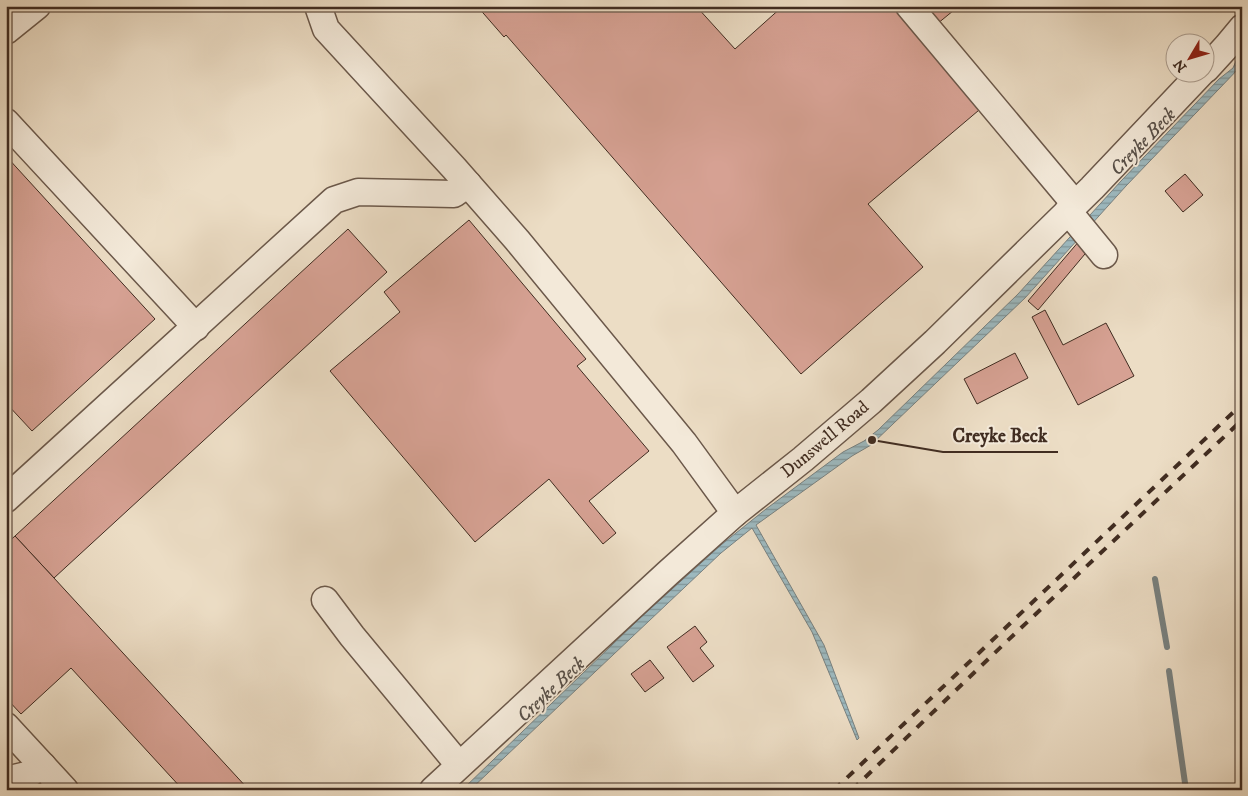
<svg xmlns="http://www.w3.org/2000/svg" width="1248" height="796" viewBox="0 0 1248 796" font-family="'IM FELL DW Pica',serif">
  <style>
    .water { fill: url(#water-rules); stroke: #788180 }
    .lines { fill: none; stroke-linecap: round; stroke-linejoin: round }
    .stream { stroke: #788180; stroke-width: 6 }
    .building { fill: #d6a193; stroke: #402c21 }
    .minor-casing { stroke: #6b584a; stroke-width: 29 }
    .minor { stroke: #f3e9d9; stroke-width: 26 }
    .rail { stroke: #402c21; stroke-width: 4; stroke-dasharray: 9 9; stroke-linecap: butt }
    .labels { text-anchor: middle; dominant-baseline: central; stroke-width: 4; stroke-linejoin: round; paint-order: stroke }
    .street-label { font-size: 18px; fill: #402c21; stroke: #f3e9d9 }
    .water-label { font-size: 19px; font-style: italic; fill: #574f48; stroke: #f3e9d9 }
    .leader { fill: none; stroke: #402c21; stroke-width: 2 }
    .callout-dot { fill: #402c21; stroke: #f3e9d9; stroke-width: 2 }
    .callout-label { font-size: 19px; text-anchor: middle; font-weight: bold; fill: #402c21; stroke: #f3e9d9; stroke-width: 4; stroke-linejoin: round; paint-order: stroke }
  </style>
  <defs>
    <pattern id="water-rules" width="6" height="5" patternUnits="userSpaceOnUse" patternTransform="scale(1.25)"><rect width="6" height="5" fill="#9db9bf"/><path d="M0 2.5h6" fill="none" stroke="#81979b"/></pattern>
  </defs>
  <rect width="100%" height="100%" fill="#ecddc5"/>
  <filter id="stains"><feTurbulence type="fractalNoise" baseFrequency=".004" numOctaves="4"/><feColorMatrix values="0 0 0 0 .2 0 0 0 0 .09 0 0 0 0 .02 0 0 0 .5 -.17"/></filter>
  <radialGradient id="worn" r=".72"><stop offset=".6" stop-color="#630" stop-opacity="0"/><stop offset="1" stop-color="#630" stop-opacity=".3"/></radialGradient>
  <path class="water" d="M1242,52l-1,14 -115,120 -101,112 -154,147 -19,11 -96,69 68,120 35,93 -2,2 -45,-108 -60,-104 -31,25 -251,237h-8l179,-173 80,-72 45,-36 77,-57 21,-11 14,-11 140,-136 103,-113 98,-102 14,-11 6,-14z"/>
  <g class="lines">
    <g class="stream">
      <path d="M1155,579l12,68"/>
      <path d="M1169,671l17,119"/>
    </g>
  </g>
  <g class="building">
    <path d="M477,6h219l39,43 48,-43h115l87,99 -117,99 55,63 -122,107 -295,-339 -2,2z"/>
    <path d="M921,6h38l-22,18z"/>
    <path d="M6,156l149,163 -123,112 -26,-28z"/>
    <path d="M1185,174l18,21 -20,17 -18,-21z"/>
    <path d="M469,220l117,139 -9,7 72,85 -60,50 27,32 -13,11 -54,-65 -74,63 -145,-171 70,-59 -16,-20z"/>
    <path d="M348,229l39,43 -333,306 -39,-42z"/>
    <path d="M1080,240l10,8 -52,62 -10,-9z"/>
    <path d="M1045,310l18,35 43,-22 28,53 -56,29 -46,-88z"/>
    <path d="M1015,353l13,25 -51,26 -13,-25z"/>
    <path d="M15,536l39,42 195,212h-66l-112,-122 -50,46 -15,-16v-154z"/>
    <path d="M695,626l12,16 -7,6 14,18 -21,16 -26,-35z"/>
    <path d="M650,660l14,18 -19,14 -14,-18z"/>
  </g>
  <g class="lines">
    <defs>
      <g id="minor">
        <path d="M318,6l8,23 128,139 63,72 167,203 51,70"/>
        <path d="M909,6l166,198"/>
        <path d="M6,31l31,-25"/>
        <path d="M1206,69l21,-23 15,-18"/>
        <path d="M6,122l190,205"/>
        <path d="M1068,211l36,44"/>
        <path d="M6,499l328,-299 24,-8 96,2 14,-10"/>
        <path d="M325,600l27,36 107,129"/>
        <path d="M6,726l59,64"/>
        <path d="M6,780l21,-5 16,-9"/>
        <path id="s1" d="M433,790l235,-217 67,-60 68,-54 68,-58 64,-59 157,-154 110,-116"/>
      </g>
    </defs>
    <use href="#minor" class="minor-casing"/>
    <use href="#minor" class="minor"/>
    <g class="rail">
      <path d="M834,790l408,-386"/>
      <path d="M852,790l153,-147 237,-223"/>
    </g>
  </g>
  <g class="labels">
    <g class="street-label">
      <text stroke="none"><textPath href="#s1" startOffset="526">Dunswell Road</textPath></text>
    </g>
    <g class="water-label">
      <text transform="translate(1143 142) rotate(-46)">Creyke Beck</text>
      <text transform="translate(551 690) rotate(-43)">Creyke Beck</text>
    </g>
  </g>
  <path class="leader" d="M872 440L943 452H1058"/>
  <circle class="callout-dot" cx="872" cy="440" r="5"/>
  <g class="callout-label">
    <text x="1000" y="442">Creyke Beck</text>
  </g>
  <rect width="1248" height="796" fill="none" stroke="#ecddc5" stroke-width="25"/>
  <rect x="8" y="8" width="1233" height="781" fill="none" stroke="#402c21" stroke-width="2.5"/>
  <rect x="12" y="12" width="1223" height="771" fill="none" stroke="#402c21"/>
  <g transform="translate(1190 58) rotate(232)"><circle r="24" fill="#f3e9d9" stroke="#ab9d8f"/>
  <path d="M0-4L9 19L0 12L-9 19Z" fill="#8f2418"/>
  <text y="-8" font-size="14" font-weight="bold" text-anchor="middle" fill="#402c21">N</text>
  </g>
  <rect width="100%" height="100%" filter="url(#stains)"/>
  <rect width="100%" height="100%" fill="url(#worn)"/>
</svg>
